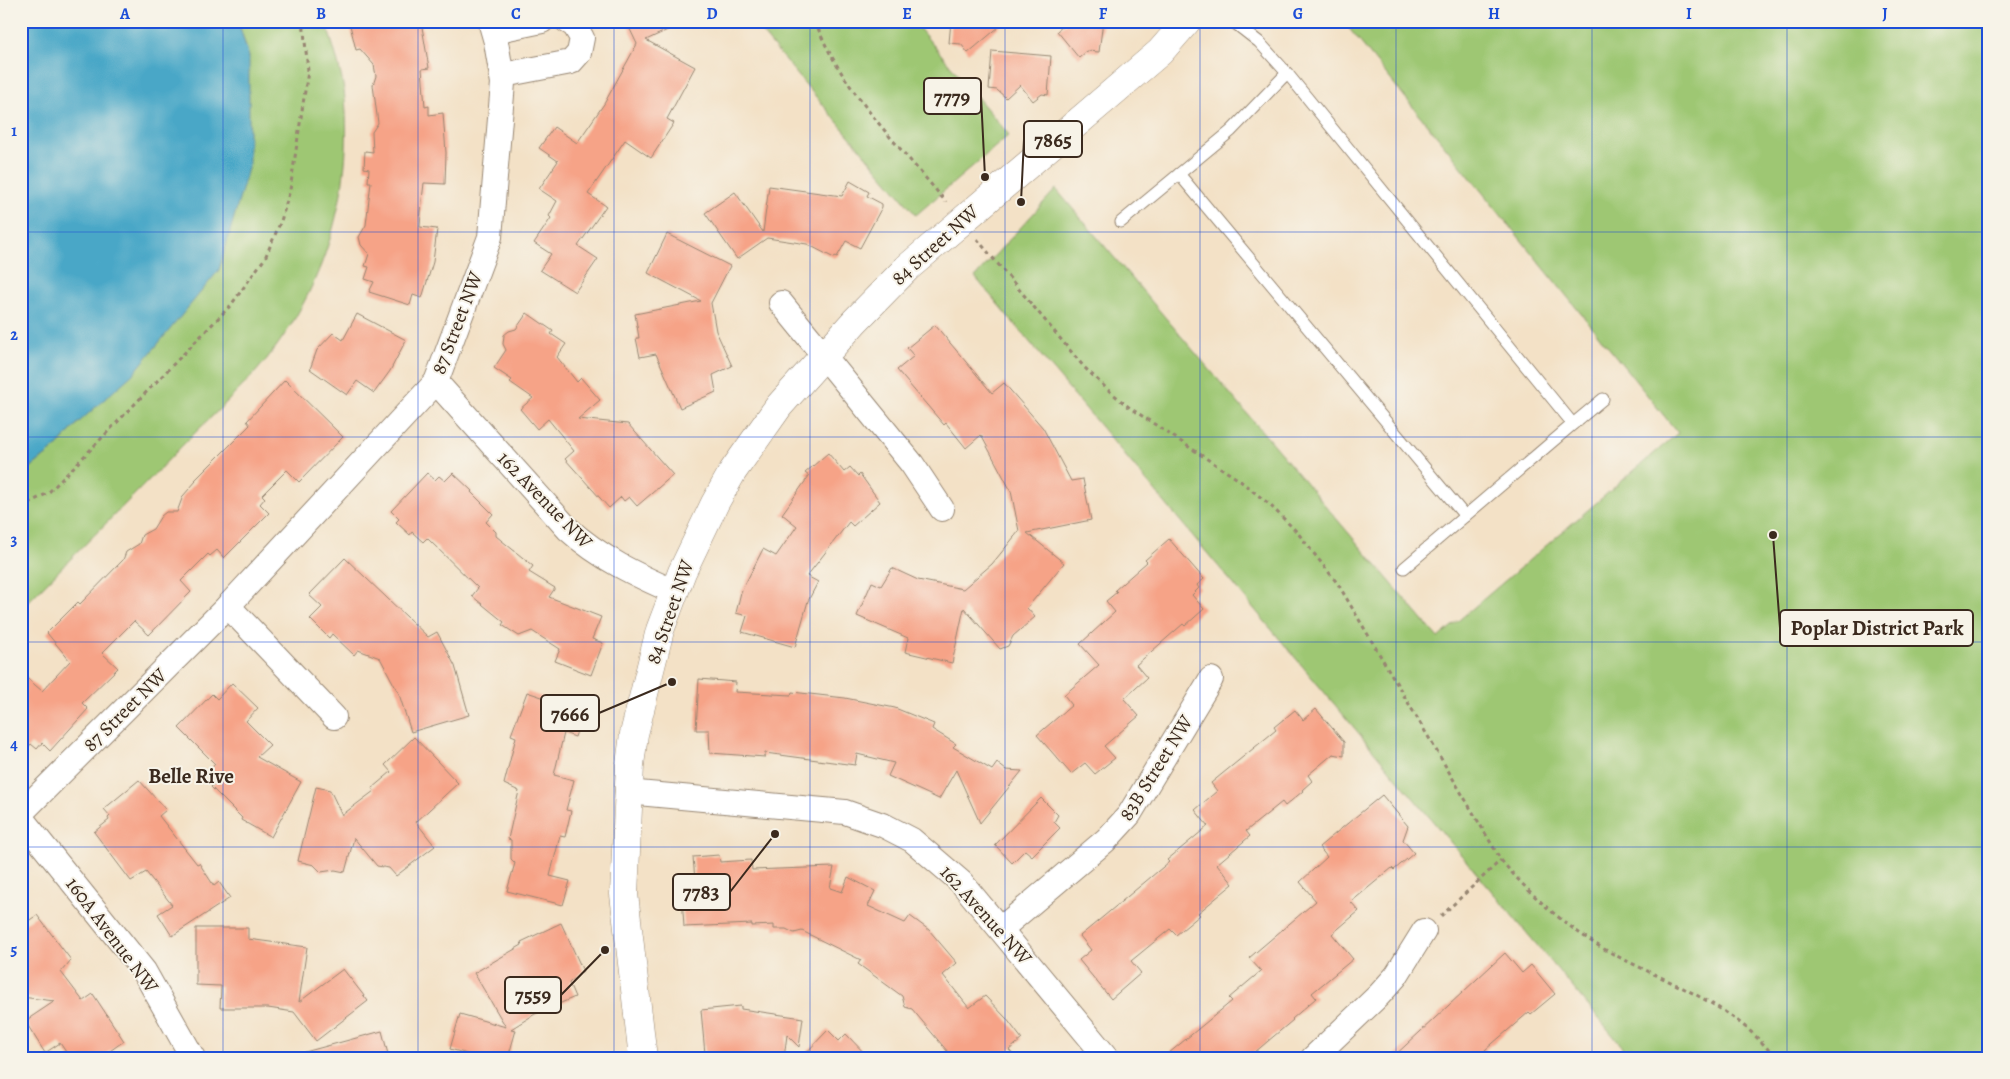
<svg xmlns="http://www.w3.org/2000/svg" width="2010" height="1079" viewBox="0 0 2010 1079" font-family="Alegreya,serif">
  <style>
    .green { fill: #9ec773; stroke: #6c7848 }
    .water { fill: #48a7c7; stroke: #426872 }
    .building { fill: #f6a387 }
    .lines { fill: none; stroke-linecap: round; stroke-linejoin: round }
    .lane-casing { stroke: #978672; stroke-width: 13 }
    .street-casing { stroke: #978672; stroke-width: 26 }
    .secondary-casing { stroke: #978672; stroke-width: 29 }
    .path { stroke: #978672; stroke-width: 3; stroke-dasharray: 4 4; stroke-linecap: butt }
    .lane { stroke: #fff; stroke-width: 11 }
    .street { stroke: #fff; stroke-width: 24 }
    .secondary { stroke: #fff; stroke-width: 28 }
    .grid { fill: none; stroke: #1d4ed8; stroke-width: 1; stroke-opacity: 0.55 }
    .labels { text-anchor: middle; dominant-baseline: central; stroke-width: 4; stroke-linejoin: round; paint-order: stroke }
    .street-label { font-size: 20px; fill: #3b2a1e; stroke: #f7f3e8 }
    .neighbourhood-label { font-size: 21px; font-weight: bold; fill: #3b2a1e; stroke: #f7f3e8 }
    .leader { fill: none; stroke: #3b2a1e; stroke-width: 2 }
    .callout-dot { fill: #3b2a1e; stroke: #f7f3e8; stroke-width: 2 }
    .callout { fill: #f7f3e8; stroke: #3b2a1e; stroke-width: 2 }
    .callout-label { font-size: 21px; text-anchor: middle; font-weight: bold; fill: #3b2a1e }
    .neatline { fill: none; stroke: #1d4ed8; stroke-width: 2 }
    .grid-label { font-size: 16px; text-anchor: middle; font-weight: bold; fill: #1d4ed8 }
  </style>
  <rect width="100%" height="100%" fill="#f7f3e8"/>
  <filter id="ink" filterUnits="userSpaceOnUse"><feTurbulence type="fractalNoise" baseFrequency=".02" numOctaves="2"/><feDisplacementMap in="SourceGraphic" scale="10" xChannelSelector="R" yChannelSelector="G"/><feConvolveMatrix kernelMatrix="1 2 1 2 8 2 1 2 1" color-interpolation-filters="sRGB"/></filter>
  <filter id="wash" filterUnits="userSpaceOnUse"><feTurbulence type="fractalNoise" baseFrequency=".0096" numOctaves="4" result="noise"/><feDisplacementMap in="SourceGraphic" scale="20" xChannelSelector="R" yChannelSelector="G"/><feGaussianBlur stdDeviation="1.12" result="paint"/><feColorMatrix in="noise" values="0 0 0 0 0 0 0 0 0 0 0 0 0 0 0 0 0 1.4 0 .05"/><feComposite in="paint" operator="in"/></filter>
  <g filter="url(#wash)">
    <rect width="100%" height="100%" fill="#f3e1c6"/>
    <g class="green">
      <path d="M238,21h87c8,23 15,46 19,69 11,89 -15,185 -68,257 -26,36 -65,69 -96,101 -52,54 -106,107 -159,161v-134l33,-26 25,-27 170,-365z"/>
      <path d="M752,21h161l96,114 -93,80z"/>
      <path d="M1343,21h646v1037h-357l-657,-781 81,-88 382,449 240,-205z"/>
    </g>
    <path class="water" d="M21,21h217l11,36v108l-30,105 -85,103 -55,49 -25,27 -33,26z"/>
    <g id="blocks">
      <g class="building">
        <path d="M349,21h72l8,47 -7,1 3,38 4,-1v9l14,-2 3,40 -1,31 -21,-1 -2,17 -2,27 17,2 -4,33 -11,36 -9,-3 -3,10 -41,-13 5,-10 -9,-3 4,-12 -4,-1 4,-12 -8,-9 -2,-8 7,-12 5,-43h-3l1,-13 -5,-1 1,-17 8,1 -1,-20 6,-9 -5,-38 3,-9 -2,-11 -14,-16 -4,1z"/>
        <path d="M626,21h61l-41,19 49,27 -28,52 7,4 -23,35 -26,-18 -37,54 18,12 -28,40 20,13 -23,33 -35,-22 11,-16 -17,-11 17,-25 -2,-2 8,-15 -18,-12 19,-28 -19,-13 15,-21 23,16 27,-39 33,-60z"/>
        <path d="M951,21h55l-38,32 -7,-9 -12,-1z"/>
        <path d="M1069,21h34l-4,31 -12,-1 -8,7 -22,-27z"/>
        <path d="M992,51l59,5 -3,39 -6,-1 -9,7 -13,-16 -14,13 -9,-8 -8,-1z"/>
        <path d="M850,181l19,11 -2,4 15,8v3l-22,41 -14,-7 -9,16 -2,-1 -1,2 -27,-14 -40,-6 -30,21 -32,-46 30,-21 28,40 6,-46 73,10z"/>
        <path d="M667,234l63,32 -19,37 5,28 16,35 -19,9 3,17 -36,16 -24,-54 -16,3 -4,-19h3l-4,-24 66,-13 -53,-28z"/>
        <path d="M527,313l26,18 -2,3 15,10 -9,13 20,25 4,-4 19,22 -22,19 50,5 45,51 -36,31 -8,-9 -5,4 -3,-4 -12,11 -44,-49 9,-8 -26,-32 -11,10 -17,-20 13,-11 -23,-16 2,-2 -18,-12 12,-18 -3,-6 1,-9 5,-4 7,-2z"/>
        <path d="M357,314l49,26 -16,31 -16,22 -17,-12 -10,14 -37,-26 7,-19 16,-17 10,7z"/>
        <path d="M935,325l57,68 12,-10 39,45 28,53 12,-2 8,41 -64,13 37,30 -37,45 8,9 -22,19 -5,10 -8,3 -36,-41 -12,55 -47,-11 3,-14 -51,-22 15,-34 9,4 11,-18 26,12 45,9 29,-25 27,-33 -8,-40 -30,-56 -15,13 -20,-25 -2,2 -47,-55 17,-14 -7,-8z"/>
        <path d="M285,380l58,57 -44,45 -12,-12 -25,25 3,3 -5,6 9,9 -45,45 -7,-8 -7,6 -2,-2 -27,27 10,11 -42,43 -15,-14 -32,32 16,15 -36,35 6,6 -38,42 -8,-8 -5,6 -6,-5 -10,11v-82l21,18 28,-30 -23,-28 31,-31 2,2 43,-44 3,-8 13,-8 3,-9 11,-6 8,-13 5,-4h11l6,-16 13,-15 -1,-1 55,-55 -3,-4z"/>
        <path d="M828,453l16,19 6,-5 8,9 2,-2 20,28 -27,24 -4,-4 -42,54 11,6 -10,19 -13,46 -53,-15 5,-16 -11,-3 5,-21 22,-43 13,7 21,-30 -15,-12 27,-38 -4,-3z"/>
        <path d="M427,473l8,7 4,-4 6,5 8,-8 19,18 -1,1 22,22 -7,8 10,10v4l37,30 -4,6 26,16 -6,9 52,20 -9,22 11,4 -12,32 -36,-14 5,-12 -28,-18 -13,5 -17,-11 2,-3 -32,-26 6,-8 -51,-50 -4,4 -11,-10 -2,3 -14,-13 3,-3 -8,-8z"/>
        <path d="M1169,539l35,40 -7,6 2,3 -7,7 12,14 -19,17 -2,-2 -47,41 11,13 -23,21 15,17 -35,30 11,12 -20,16 -10,-11 -14,11 -34,-39 35,-30 -8,-10 35,-30 -19,-21 35,-32 -9,-11 11,-9 -2,-2 32,-28 -2,-2z"/>
        <path d="M345,558l83,79 9,-5 18,34 14,49 -58,17 -12,-38 -19,-36 -22,-8 -4,5 -22,-21 -3,4 -19,-19 12,-12 -13,-12z"/>
        <path d="M699,679l37,3 -1,10 56,3 1,-3 53,6 50,10 39,16 -2,5 24,15 -3,3 39,23 5,-7 9,7 16,1 -42,52 -24,-53 -17,29 -51,-23 6,-13 -37,-9 -2,11 -90,-12v4l-55,-4 -1,-23h-13z"/>
        <path d="M232,683l26,25 -12,13 24,24 -13,12 44,25 -30,55 -30,-17 1,-2 -31,-31 6,-6 -9,-9 7,-8 -36,-36 33,-34 5,5z"/>
        <path d="M527,692l51,17v2l5,2 -8,24 -11,-4 -10,42 20,5 -8,30 5,1 -6,26 -5,-1 -10,40 20,5 -7,24 -56,-14 8,-28 -4,-4v-19l-3,-1 11,-48 -15,-7 12,-47 -5,-2z"/>
        <path d="M1316,709l28,33v14l-11,-2 -25,21 4,6 -10,9 1,1 -18,15 -3,-4 -36,29 4,5 -33,28 16,20 -35,29 2,2 -24,20 -6,-6 -39,32 10,12 -30,26 -32,-39 12,-10 -11,-14 89,-74 -2,-2 41,-34 -13,-16 22,-19 -6,-8 65,-53 -2,-3 21,-17 8,10z"/>
        <path d="M414,737l44,46 -42,39 19,24 -39,30 -7,-8 -12,-2 -23,-28 -9,34 -10,-2 -14,2 -7,-7 -16,-4 18,-74 14,3 12,25 32,-24 -2,-3 19,-16 -6,-7z"/>
        <path d="M139,780l27,30 -7,6 38,48 2,-1 15,23 5,-4 11,16 -58,38 -14,-22 14,-9 -26,-33 -15,9 -37,-49 15,-12 -1,-2 2,-2 -6,-7z"/>
        <path d="M1382,795l26,31 -5,14 11,13 -20,17 -2,-2 -41,34 8,9 -27,23 21,25 -41,34 4,5 -24,21 1,1 -45,38h-85l69,-57 -3,-3 32,-27 -12,-13 67,-57 -16,-19 27,-25 -8,-10z"/>
        <path d="M1041,798l17,17 -4,7 6,6 -28,28 -7,-6 -13,13 -17,-18z"/>
        <path d="M719,855l1,7 31,-2 1,10 82,-3 -4,21 12,4 6,-15 27,14 -7,15 37,17 5,-7 19,14 28,33 -14,12 26,33 16,-12 21,22 16,21 -13,11 7,8h-63l-41,-49 -7,-2 -3,-11 -44,-32 3,-4 -59,-29 -8,2 -8,-4h-12v-4l-22,1v-2l-68,3 -3,-46 14,-1 -2,-23z"/>
        <path d="M37,915l34,45 -10,12 22,29 10,-7 31,47 -24,17h-30l-10,-15 -15,10 -20,-32 30,-20 -34,-4v-71z"/>
        <path d="M561,923l22,48 -14,12 6,14 -40,17 -24,15 5,1 -8,28h-27l-31,-9 10,-35 46,13 -32,-54 48,-28 -1,-3z"/>
        <path d="M196,928h52v11l59,8 -8,55 44,-33 25,32 -52,40 -22,-29 -26,-4h-48l1,-22 -25,-1z"/>
        <path d="M1505,953l17,20 9,-8 24,29 -24,20 -2,-2 -44,38 7,8h-100z"/>
        <path d="M741,1006v3l62,9 -4,29 -12,-12 -3,23h-63v-5l-16,1 -4,-44z"/>
        <path d="M828,1030l11,11 7,-7 23,24h-68z"/>
        <path d="M382,1031l7,27h-83l-1,-6z"/>
      </g>
    </g>
  </g>
  <g filter="url(#ink)">
    <use href="#blocks" fill-opacity="0" stroke="#978672" stroke-width="1"/>
    <g class="lines">
      <defs>
        <g id="lane">
          <path d="M1232,21l27,21 28,31 286,351 30,-25"/>
          <path d="M1179,174l286,342"/>
          <path d="M1121,222l110,-91 56,-58"/>
          <path d="M1404,568l169,-144"/>
        </g>
        <g id="street">
          <path d="M494,31l48,-10"/>
          <path d="M503,75l68,-13 8,-9 3,-15 -8,-13 -7,-4"/>
          <path d="M781,303l131,161 30,45"/>
          <path d="M436,382l132,147c32,29 68,46 107,63"/>
          <path d="M228,606l106,111"/>
          <path d="M627,792l218,20 40,14 27,14 49,42 146,176"/>
          <path d="M21,813l207,-207 208,-224 54,-145 13,-154 -7,-41 -6,-21"/>
          <path d="M21,818l123,153 49,87"/>
          <path d="M1002,928l104,-88 23,-25 82,-136"/>
          <path d="M1313,1058l66,-63 17,-19 28,-45"/>
        </g>
        <path id="secondary" d="M643,1058l-19,-164 6,-129 4,-31 26,-104 22,-58 33,-69 18,-32 46,-65 76,-85 52,-53 253,-216 27,-31"/>
      </defs>
      <use href="#lane" class="lane-casing"/>
      <use href="#street" class="street-casing"/>
      <use href="#secondary" class="secondary-casing"/>
      <g class="path">
        <path d="M815,21c27,70 84,124 131,181"/>
        <path d="M977,239l107,128 23,22 23,19 109,72 30,24 28,28 41,52 163,276c29,35 64,66 103,89 59,33 128,52 171,109"/>
        <path d="M21,507l27,-14 15,-15 168,-173 34,-47 16,-37 9,-31 18,-119 -5,-50"/>
        <path d="M1441,916l60,-56"/>
      </g>
      <use href="#lane" class="lane"/>
      <use href="#street" class="street"/>
      <use href="#secondary" class="secondary"/>
    </g>
  </g>
  <path class="grid" d="M223,21v1037M418,21v1037M614,21v1037M810,21v1037M1005,21v1037M1200,21v1037M1396,21v1037M1592,21v1037M1787,21v1037M21,232h1968M21,437h1968M21,642h1968M21,847h1968"/>
  <g class="labels">
    <g class="street-label">
      <text transform="translate(935 245) rotate(-42)">84 Street NW</text>
      <text transform="translate(457 323) rotate(-69)">87 Street NW</text>
      <text transform="translate(545 500) rotate(46)">162 Avenue NW</text>
      <text transform="translate(670 612) rotate(-71)">84 Street NW</text>
      <text transform="translate(125 710) rotate(-45)">87 Street NW</text>
      <text transform="translate(1156 768) rotate(-58)">83B Street NW</text>
      <text transform="translate(986 915) rotate(48)">162 Avenue NW</text>
      <text transform="translate(112 935) rotate(53)">160A Avenue NW</text>
    </g>
    <g class="neighbourhood-label">
      <text x="191" y="776">Belle Rive</text>
    </g>
  </g>
  <path class="leader" d="M985 177L981 96M1021 202L1024 139M1773 535L1780 628M672 682L599 713M775 834L730 892M605 950L561 995"/>
  <g class="callout-dot">
    <circle cx="985" cy="177" r="5"/>
    <circle cx="1021" cy="202" r="5"/>
    <circle cx="1773" cy="535" r="5"/>
    <circle cx="672" cy="682" r="5"/>
    <circle cx="775" cy="834" r="5"/>
    <circle cx="605" cy="950" r="5"/>
  </g>
  <g class="callout">
    <rect x="924" y="78" width="57" height="36" rx="5"/>
    <rect x="1024" y="121" width="58" height="36" rx="5"/>
    <rect x="1780" y="610" width="193" height="36" rx="5"/>
    <rect x="541" y="695" width="58" height="36" rx="5"/>
    <rect x="673" y="874" width="57" height="36" rx="5"/>
    <rect x="505" y="977" width="56" height="36" rx="5"/>
  </g>
  <g class="callout-label">
    <text x="952" y="104">7779</text>
    <text x="1053" y="147">7865</text>
    <text x="1877" y="635">Poplar District Park</text>
    <text x="570" y="721">7666</text>
    <text x="701" y="899">7783</text>
    <text x="533" y="1002">7559</text>
  </g>
  <rect width="2010" height="1079" fill="none" stroke="#f7f3e8" stroke-width="55"/>
  <rect x="28" y="28" width="1954" height="1024" class="neatline"/>
  <g class="grid-label">
    <text x="125" y="19">A</text>
    <text x="321" y="19">B</text>
    <text x="516" y="19">C</text>
    <text x="712" y="19">D</text>
    <text x="907" y="19">E</text>
    <text x="1103" y="19">F</text>
    <text x="1298" y="19">G</text>
    <text x="1494" y="19">H</text>
    <text x="1689" y="19">I</text>
    <text x="1885" y="19">J</text>
    <text x="14" y="136">1</text>
    <text x="14" y="340">2</text>
    <text x="14" y="545">3</text>
    <text x="14" y="750">4</text>
    <text x="14" y="955">5</text>
  </g>
</svg>
